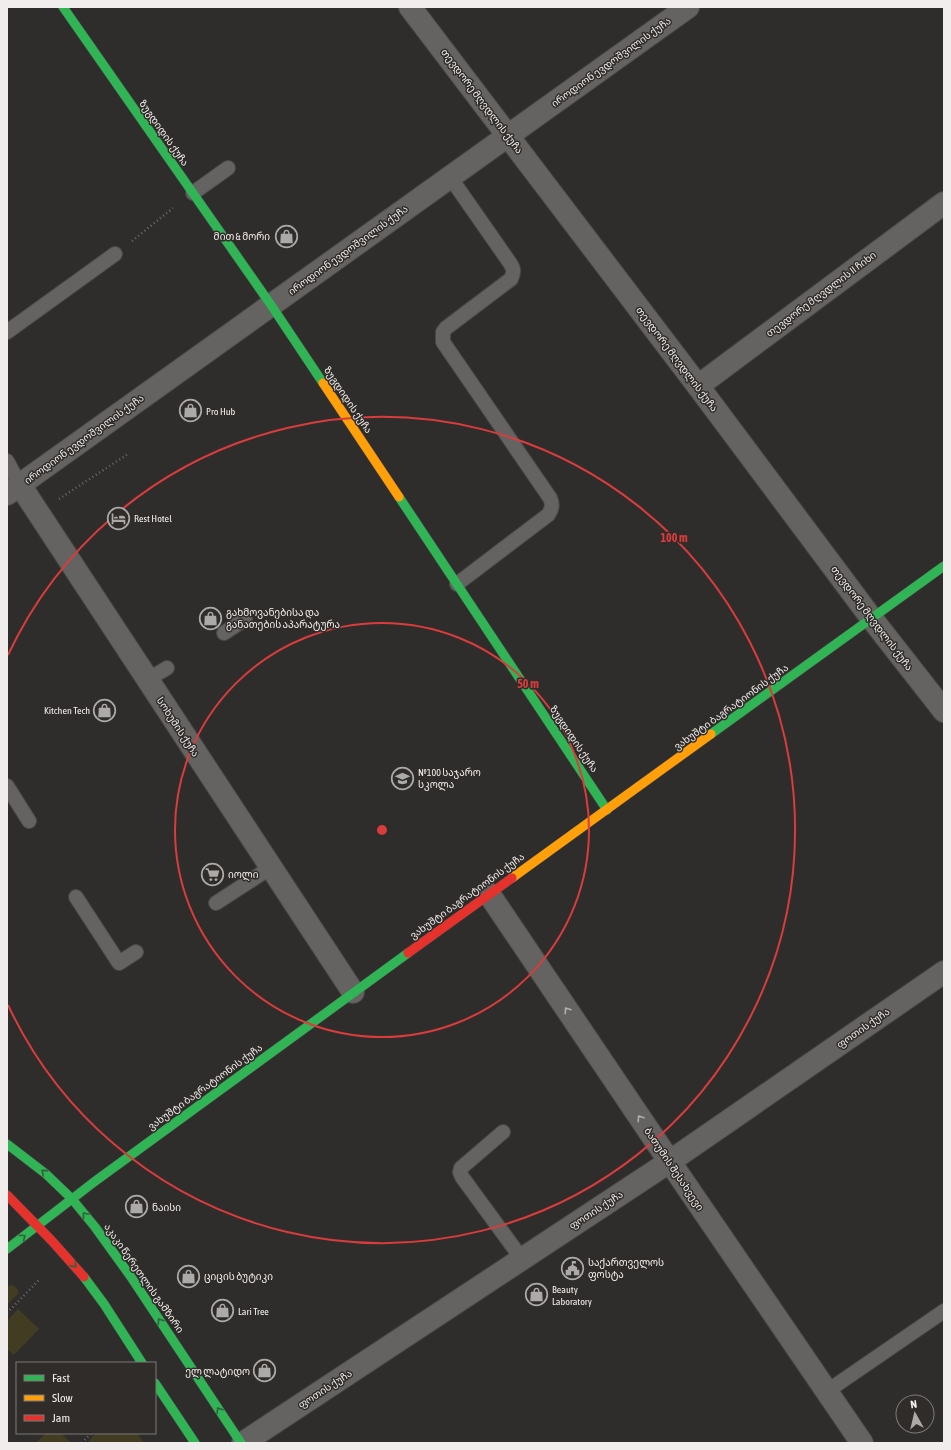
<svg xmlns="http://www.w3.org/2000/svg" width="951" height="1450" viewBox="0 0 951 1450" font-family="'Asap Condensed','Noto Sans Georgian',sans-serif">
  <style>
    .green { fill: #413c22 }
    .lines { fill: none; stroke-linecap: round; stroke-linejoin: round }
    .lane-casing { stroke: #4a4948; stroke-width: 16 }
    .street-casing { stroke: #4a4948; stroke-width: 24 }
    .fast-casing { stroke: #4a4948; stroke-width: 10 }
    .slow-casing { stroke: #4a4948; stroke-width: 10 }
    .jam-casing { stroke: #4a4948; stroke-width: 10 }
    .path { stroke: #6a6968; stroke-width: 2.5; stroke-dasharray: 1 3; stroke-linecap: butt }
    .lane { stroke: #656361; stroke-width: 14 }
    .street { stroke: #656361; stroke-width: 22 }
    .fast { stroke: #30b455; stroke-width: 9 }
    .slow { stroke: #ff9f0a; stroke-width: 9 }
    .jam { stroke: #e5322d; stroke-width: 9 }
    .oneway { stroke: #b1afad }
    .oneway2 { stroke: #30623b }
    .ring { fill: none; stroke: #d93c3c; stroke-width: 2 }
    .labels { text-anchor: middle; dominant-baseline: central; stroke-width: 3; stroke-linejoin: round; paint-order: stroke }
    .street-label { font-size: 10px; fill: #f0edec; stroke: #302c2a }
    .poi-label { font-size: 10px; fill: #f0edec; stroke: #302c2a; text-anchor: start }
    .centre { fill: #d93c3c; stroke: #302c2a; stroke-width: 2 }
    .ring-label { font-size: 12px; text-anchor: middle; font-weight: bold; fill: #d93c3c; stroke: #302c2a; stroke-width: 3; stroke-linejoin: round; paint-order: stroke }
  </style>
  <rect width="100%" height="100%" fill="#2f2d2b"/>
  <g class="green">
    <path d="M13,1285l5,5v4l-11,11v-19z"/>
    <path d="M18,1309l21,20 -25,26 -7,-6v-28z"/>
    <path d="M46,1433h15l10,10h-35z"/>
    <path d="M96,1433h41l7,10h-57z"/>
  </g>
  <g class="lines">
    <defs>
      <g id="lane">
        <path d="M450,177l60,86c4,6 4,9 1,16l-65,49 -3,4v10l107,156c3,7 2,11 -2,17l-91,69"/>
        <path d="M193,193l35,-25"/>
        <path d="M7,332l108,-78"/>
        <path d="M7,461l13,24"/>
        <path d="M224,633l21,-14"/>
        <path d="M147,680l20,-12"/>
        <path d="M7,786l22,35"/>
        <path d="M76,897l43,66 17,-11"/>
        <path d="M216,903l54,-35"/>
        <path d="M503,1132l-42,36 -1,4 2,5 60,82"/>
        <path d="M826,1392l118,-81"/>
      </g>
      <g id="street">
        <path d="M410,7l288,379 174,233 72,92"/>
        <path d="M698,386l246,-183"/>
        <path d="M20,485l333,507"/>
        <path d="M7,494l681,-487"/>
        <path d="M489,894l166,246 207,303"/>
        <path d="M243,1443l426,-281 275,-190"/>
      </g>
      <g id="fast">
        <path d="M63,7l208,298 52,78"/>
        <path d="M399,497l208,313"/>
        <path d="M711,734l233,-168"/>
        <path d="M7,1144l39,30 26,25 23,28 36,50 110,166"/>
        <path d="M7,1249l87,-67 314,-229"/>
        <path d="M84,1277l20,27 38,59"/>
        <path d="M155,1383l40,60"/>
      </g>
      <g id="slow">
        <path d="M323,383l76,114"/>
        <path d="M512,878l199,-144"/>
      </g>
      <g id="jam">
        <path d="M408,953l104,-75"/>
        <path d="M7,1195l45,46 32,36"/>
      </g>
    </defs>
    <use href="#lane" class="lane-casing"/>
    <use href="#street" class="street-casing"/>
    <use href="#fast" class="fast-casing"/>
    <use href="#slow" class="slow-casing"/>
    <use href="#jam" class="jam-casing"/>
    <g class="path">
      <path d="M132,241l41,-33"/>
      <path d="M59,499l69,-45"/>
      <path d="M7,1313l32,-33"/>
      <path d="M82,1443l9,-10"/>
    </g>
    <use href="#lane" class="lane"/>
    <use href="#street" class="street"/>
    <use href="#fast" class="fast"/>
    <use href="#slow" class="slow"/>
    <use href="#jam" class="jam"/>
  </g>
  <defs><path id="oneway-chevron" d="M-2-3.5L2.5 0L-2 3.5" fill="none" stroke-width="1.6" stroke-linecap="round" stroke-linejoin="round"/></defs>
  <g class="oneway">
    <use href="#oneway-chevron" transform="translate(567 1010) rotate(-124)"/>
    <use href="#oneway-chevron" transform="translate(640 1118) rotate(-124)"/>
  </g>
  <g class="oneway2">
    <use href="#oneway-chevron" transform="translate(44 1172) rotate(-140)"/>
    <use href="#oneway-chevron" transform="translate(85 1215) rotate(-130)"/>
    <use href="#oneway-chevron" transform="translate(23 1237) rotate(-37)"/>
    <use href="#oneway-chevron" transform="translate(74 1265) rotate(50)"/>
    <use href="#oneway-chevron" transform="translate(160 1321) rotate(-123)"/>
    <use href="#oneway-chevron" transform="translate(219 1410) rotate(-123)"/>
  </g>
  <g class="ring">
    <circle cx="382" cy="830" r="207"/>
    <path d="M8 655A413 413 0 1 1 8 1005"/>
  </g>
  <defs>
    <symbol id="shop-ring" viewBox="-11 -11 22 22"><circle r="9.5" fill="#302c2a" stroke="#acaaa8" stroke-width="1.5"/><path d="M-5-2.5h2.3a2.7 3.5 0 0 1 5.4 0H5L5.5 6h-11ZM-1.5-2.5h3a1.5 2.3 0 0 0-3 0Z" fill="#acaaa8"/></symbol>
    <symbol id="hotel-ring" viewBox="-11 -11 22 22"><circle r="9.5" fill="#302c2a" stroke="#acaaa8" stroke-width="1.5"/><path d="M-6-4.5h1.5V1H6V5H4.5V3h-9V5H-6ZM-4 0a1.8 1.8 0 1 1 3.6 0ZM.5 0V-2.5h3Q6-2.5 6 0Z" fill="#acaaa8"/></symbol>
    <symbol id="school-ring" viewBox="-11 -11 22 22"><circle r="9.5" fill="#302c2a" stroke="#acaaa8" stroke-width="1.5"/><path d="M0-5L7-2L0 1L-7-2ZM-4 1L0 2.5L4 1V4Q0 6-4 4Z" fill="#acaaa8"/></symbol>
    <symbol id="supermarket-ring" viewBox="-11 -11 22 22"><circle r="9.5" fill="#302c2a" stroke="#acaaa8" stroke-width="1.5"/><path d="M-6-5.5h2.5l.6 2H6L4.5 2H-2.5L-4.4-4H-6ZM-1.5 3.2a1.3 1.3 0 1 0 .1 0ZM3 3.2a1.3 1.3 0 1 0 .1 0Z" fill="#acaaa8"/></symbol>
    <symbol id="civic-ring" viewBox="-11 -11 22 22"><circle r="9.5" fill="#302c2a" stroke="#acaaa8" stroke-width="1.5"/><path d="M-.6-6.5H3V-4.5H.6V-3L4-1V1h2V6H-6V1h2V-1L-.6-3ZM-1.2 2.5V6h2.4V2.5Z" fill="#acaaa8"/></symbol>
  </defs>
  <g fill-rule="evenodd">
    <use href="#shop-ring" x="274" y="224" width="25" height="25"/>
    <use href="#shop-ring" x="178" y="398" width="25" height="25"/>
    <use href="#hotel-ring" x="106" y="506" width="25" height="25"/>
    <use href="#shop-ring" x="198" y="606" width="25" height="25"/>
    <use href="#shop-ring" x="92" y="698" width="25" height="25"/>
    <use href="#school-ring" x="390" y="766" width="25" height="25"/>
    <use href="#supermarket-ring" x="200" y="862" width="25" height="25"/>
    <use href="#shop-ring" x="124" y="1194" width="25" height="25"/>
    <use href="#civic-ring" x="560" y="1256" width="25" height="25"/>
    <use href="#shop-ring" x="176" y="1264" width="25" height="25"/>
    <use href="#shop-ring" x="524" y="1282" width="25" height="25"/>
    <use href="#shop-ring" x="210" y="1298" width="25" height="25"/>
    <use href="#shop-ring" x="252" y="1358" width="25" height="25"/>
  </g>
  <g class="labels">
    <g class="street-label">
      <text transform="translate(611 62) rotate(-36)">იროდიონ ევდოშვილის ქუჩა</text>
      <text transform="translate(482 101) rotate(53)">თევდორე მღვდლის ქუჩა</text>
      <text transform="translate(164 133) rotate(55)">ზუგდიდის ქუჩა</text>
      <text transform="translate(348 250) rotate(-36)">იროდიონ ევდოშვილის ქუჩა</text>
      <text transform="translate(821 294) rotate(-37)">თევდორე მღვდლის II ჩიხი</text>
      <text transform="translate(677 359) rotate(53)">თევდორე მღვდლის ქუჩა</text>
      <text transform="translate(348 400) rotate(56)">ზუგდიდის ქუჩა</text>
      <text transform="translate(84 439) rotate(-36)">იროდიონ ევდოშვილის ქუჩა</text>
      <text transform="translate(872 618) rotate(53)">თევდორე მღვდლის ქუჩა</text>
      <text transform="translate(731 707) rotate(-36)">ვახუშტი ბაგრატიონის ქუჩა</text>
      <text transform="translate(178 727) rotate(57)">სოხუმის ქუჩა</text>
      <text transform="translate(574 739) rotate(56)">ზუგდიდის ქუჩა</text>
      <text transform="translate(467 896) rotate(-36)">ვახუშტი ბაგრატიონის ქუჩა</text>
      <text transform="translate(863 1028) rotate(-35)">ფოთის ქუჩა</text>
      <text transform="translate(205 1087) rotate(-36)">ვახუშტი ბაგრატიონის ქუჩა</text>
      <text transform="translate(674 1169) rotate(56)">ბათუმის შესახვევი</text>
      <text transform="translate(596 1210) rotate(-33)">ფოთის ქუჩა</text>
      <text transform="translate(144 1278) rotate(55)">აკაკი წერეთლის გამზირი</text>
      <text transform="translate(325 1389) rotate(-33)">ფოთის ქუჩა</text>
    </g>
    <g class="poi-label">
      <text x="270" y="236" text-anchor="end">მით &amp; მორი</text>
      <text x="206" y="411">Pro Hub</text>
      <text x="134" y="518">Rest Hotel</text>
      <text x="226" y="612">გახმოვანებისა და<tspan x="226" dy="12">განათების აპარატურა</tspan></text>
      <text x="90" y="710" text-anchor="end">Kitchen Tech</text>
      <text x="418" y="772">№100 საჯარო<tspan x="418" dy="12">სკოლა</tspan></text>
      <text x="228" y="874">იოლი</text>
      <text x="152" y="1207">ნაისი</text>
      <text x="588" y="1262">საქართველოს<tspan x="588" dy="12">ფოსტა</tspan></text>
      <text x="204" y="1276">ციცის ბუტიკი</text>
      <text x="552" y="1289">Beauty<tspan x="552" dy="12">Laboratory</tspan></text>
      <text x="238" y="1311">Lari Tree</text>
      <text x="250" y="1371" text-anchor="end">ელ ლატიდო</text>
    </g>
  </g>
  <circle cx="382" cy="830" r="6" class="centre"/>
  <g class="ring-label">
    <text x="674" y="542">100 m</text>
    <text x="528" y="688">50 m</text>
  </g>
  <rect width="951" height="1450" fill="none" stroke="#f0edec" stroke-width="16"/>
  <rect x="16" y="1362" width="140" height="72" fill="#302c2a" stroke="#7d7978"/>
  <rect x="24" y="1375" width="20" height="6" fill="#30b455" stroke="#7d7978"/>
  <text x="52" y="1382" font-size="12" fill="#f0edec">Fast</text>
  <rect x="24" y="1395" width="20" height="6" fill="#ff9f0a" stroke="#7d7978"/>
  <text x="52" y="1402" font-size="12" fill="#f0edec">Slow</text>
  <rect x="24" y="1415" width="20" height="6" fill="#e5322d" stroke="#7d7978"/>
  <text x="52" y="1422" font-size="12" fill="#f0edec">Jam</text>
  <g transform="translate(915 1414) rotate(352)"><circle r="19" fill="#302c2a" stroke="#7d7978"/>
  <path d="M0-3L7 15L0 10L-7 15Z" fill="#acaaa8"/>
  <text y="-6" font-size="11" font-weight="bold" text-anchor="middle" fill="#f0edec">N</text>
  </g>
</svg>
